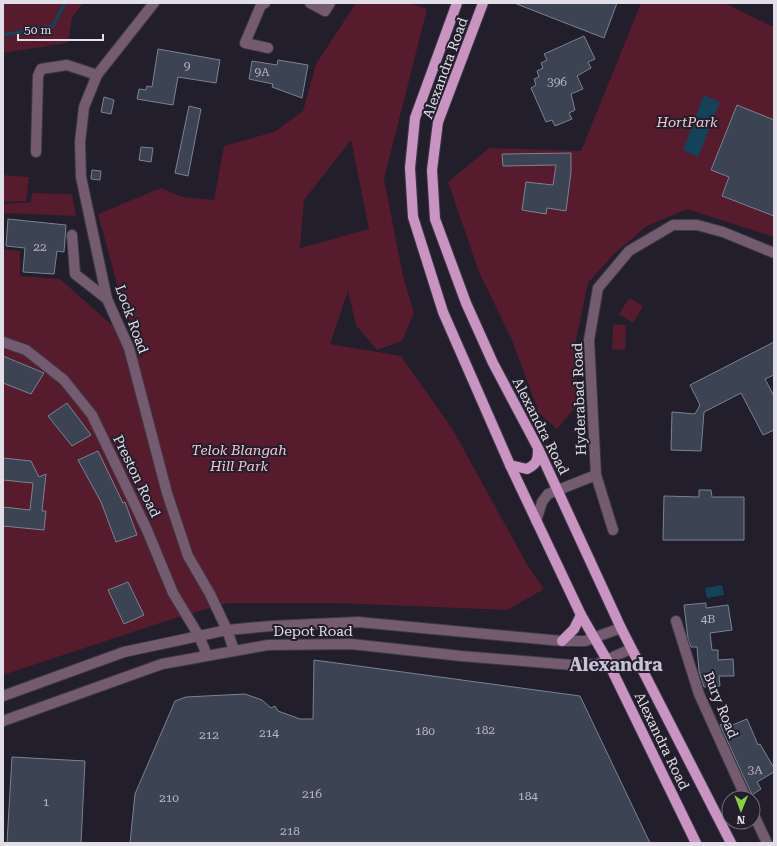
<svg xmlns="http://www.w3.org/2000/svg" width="777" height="846" viewBox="0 0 777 846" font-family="'Roboto Serif',serif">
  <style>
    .green { fill: #561b2d; fill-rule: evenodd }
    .water { fill: #134359 }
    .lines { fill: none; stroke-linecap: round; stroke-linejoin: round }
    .stream { stroke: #134359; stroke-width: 3.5 }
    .building { fill: #3c4352; stroke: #7a8394 }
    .minor-casing { stroke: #3d3946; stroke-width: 12 }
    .major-casing { stroke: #3d3946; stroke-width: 12 }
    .minor { stroke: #745b70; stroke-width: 10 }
    .major { stroke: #c994c2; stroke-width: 10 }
    .labels { text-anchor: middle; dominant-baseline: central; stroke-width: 4; stroke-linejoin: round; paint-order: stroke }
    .number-label { font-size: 12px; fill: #b8b7c2 }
    .street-label { font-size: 14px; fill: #e1dee8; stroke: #221e2c }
    .park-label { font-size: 14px; font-style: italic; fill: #f5c7d0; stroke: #221e2c }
    .district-label { font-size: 18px; font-weight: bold; fill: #c7c2d6; stroke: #221e2c }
  </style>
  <rect width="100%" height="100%" fill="#221e2c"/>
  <g class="green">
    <path d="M3,3h80l-11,15 -4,25 -65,10z"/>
    <path d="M356,3h53l18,6 -43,170 19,97 11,37 -12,28 -25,9 -21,-25 -8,-34 -18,53 71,12 52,74 75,136 16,23 -37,21 -170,-7h-109l-59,17 -166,55v-426l17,2v25l40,3 79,70 -18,-50 -23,-85 63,-26 21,9 32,3 10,-54 50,-14 29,-21 13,-47zM351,140l18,89 -69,19 4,-48z"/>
    <path d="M641,3h83l50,24v210l-87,-28 -40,17 -31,26 -28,31 -13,62 3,59 -21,25 -18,-16 -27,-73 -33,-68 -31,-90 41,-34 92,3z"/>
    <path d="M3,175l26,2 -3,24 -23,1z"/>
    <path d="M32,193l40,1 4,22 -73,-3v-8l2,-1 26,-2z"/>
    <path d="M629,298l14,8 -10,17 -14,-9z"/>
    <path d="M613,324l13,1 -1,25 -13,-1z"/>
  </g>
  <g class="water">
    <path d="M704,95l16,7 -22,55 -15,-7z"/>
    <path d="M722,585l2,10 -17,3 -2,-10z"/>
  </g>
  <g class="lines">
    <path class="stream" d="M3,35l50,-9 12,-23"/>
  </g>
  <g class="building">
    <path d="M514,3h103l-13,35z"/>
    <path d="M584,36l11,23 -7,3 3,6 -14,8 6,13 -12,5 4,16 -6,3 3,6 -17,7 -3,-6 -6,2 -15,-34 5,-3 -2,-6 5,-2 -2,-6 6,-3 -2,-5 6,-3 -3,-6z"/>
    <path d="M158,49l62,11 -4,23 -38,-6 -5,28 -36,-6 2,-10 7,1 1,-4 5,1z"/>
    <path d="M278,60l30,5 -6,33 -30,-11 1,-3 -24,-5 3,-18 25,4z"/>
    <path d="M104,97l10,3 -3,14 -10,-2z"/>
    <path d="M737,105l37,15v96l-52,-20 7,-19 -18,-7z"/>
    <path d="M189,106l12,3 -13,67 -13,-3z"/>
    <path d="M141,147l12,1 -2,14 -12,-2z"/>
    <path d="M571,153v19l-5,39 -19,-3 -1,6 -24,-4 4,-28 27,3 3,-20 -53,1 -1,-12z"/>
    <path d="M92,170l9,1 -1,9 -9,-1z"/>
    <path d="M8,219l58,6 -2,27 -7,-1 -3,23 -31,-2 2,-24 -19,-2z"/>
    <path d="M774,342v33l-9,4 9,17v34l-11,5 -22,-42 -37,19 -3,39 -30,-1 1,-38 23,2 5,-9 -10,-20z"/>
    <path d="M3,356l41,17 -13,21 -28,-11z"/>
    <path d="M67,403l24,32 -19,11 -24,-30z"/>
    <path d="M98,451l25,52 2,-1 12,33 -21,7 -15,-40 -23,-42z"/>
    <path d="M3,458l28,3 8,16 7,-3 -4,37h4l-2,19 -41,-4v-19l27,3 3,-27 -30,-3z"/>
    <path d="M699,490h12l1,7h32v43h-81l1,-44 35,1z"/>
    <path d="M128,582l16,33 -20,9 -16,-34z"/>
    <path d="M706,603v5l22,-3 4,25 -22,3 2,17h6v10l15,-1 1,17h-15l1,10 -16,1 -5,-16 -2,-24h-6l-3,-8 -4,-34z"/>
    <path d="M314,660l266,36 70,147h-520l5,-49 40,-93 11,-4 59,-3 17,6 9,8 4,-2 3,5 22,8h13z"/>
    <path d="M747,719l11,26 2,-1 14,24v4l-17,10 4,7 -9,6 -32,-70 8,-4 2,5z"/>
    <path d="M12,757l73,4 -4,82h-74z"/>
  </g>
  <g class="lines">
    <defs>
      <g id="minor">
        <path d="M154,3l-57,72 -13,32 -4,35 1,35 26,122 22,49 38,145 21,63 22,38 17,36 7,20"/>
        <path d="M265,3l-4,2 -16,38 23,5"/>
        <path d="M310,3l15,8 5,-8"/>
        <path d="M36,152l2,-76 3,-7 26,-4 30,10"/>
        <path d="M72,235l3,39 32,25"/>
        <path d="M3,342l23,8 38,30 28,35 55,115 26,63 26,43 8,19"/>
        <path d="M536,521l6,-19 6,-8 48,-19"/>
        <path d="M613,530l-17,-55 -7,-135 9,-52 31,-37 44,-26h24l26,7 51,21"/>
        <path d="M676,621l23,73 47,104"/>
        <path d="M3,696l121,-44 103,-22 44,-4 87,-4 204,19h23l36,-13"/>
        <path d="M3,721l159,-57 106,-19 83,-1 110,12 111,9 25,-1 34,-15"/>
        <path d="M753,813l14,30"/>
      </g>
      <g id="major">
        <path d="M457,3l-42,115 -5,50 3,49 30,95 67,153 71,150 26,45 89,183"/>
        <path d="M483,3l-45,119 -6,48 3,49 31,84 27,60 45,85 83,180 110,215"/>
        <path d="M510,465l17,4c10,-5 11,-9 11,-20"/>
        <path d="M562,641l12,-12 7,-14"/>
      </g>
    </defs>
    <use href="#minor" class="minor-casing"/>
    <use href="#major" class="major-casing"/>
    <use href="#minor" class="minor"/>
    <use href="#major" class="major"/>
  </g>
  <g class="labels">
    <g class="number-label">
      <text x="187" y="66">9</text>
      <text x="262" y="72">9A</text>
      <text x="557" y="82">396</text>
      <text x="40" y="247">22</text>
      <text x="708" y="619">4B</text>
      <text x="485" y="730">182</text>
      <text x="425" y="731">180</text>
      <text x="269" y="733">214</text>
      <text x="209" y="735">212</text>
      <text x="755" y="770">3A</text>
      <text x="312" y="794">216</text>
      <text x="528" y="796">184</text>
      <text x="169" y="798">210</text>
      <text x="46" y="802">1</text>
      <text x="290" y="831">218</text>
    </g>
    <g class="street-label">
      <text transform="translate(445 68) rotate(-70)">Alexandra Road</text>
      <text transform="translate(132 319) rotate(70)">Lock Road</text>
      <text transform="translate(579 399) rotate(-92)">Hyderabad Road</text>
      <text transform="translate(541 426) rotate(63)">Alexandra Road</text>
      <text transform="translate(137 476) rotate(64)">Preston Road</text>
      <text x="313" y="631">Depot Road</text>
      <text transform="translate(721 705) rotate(68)">Bury Road</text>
      <text transform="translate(662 741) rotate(64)">Alexandra Road</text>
    </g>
    <g class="park-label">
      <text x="687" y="122">HortPark</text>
      <text x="239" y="450">Telok Blangah<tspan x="239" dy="16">Hill Park</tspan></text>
    </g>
    <g class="district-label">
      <text x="616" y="664">Alexandra</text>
    </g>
  </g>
  <rect width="777" height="846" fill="none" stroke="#e1dee8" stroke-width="8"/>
  <g transform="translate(741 810) rotate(181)"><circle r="19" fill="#221e2c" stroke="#6e6b77"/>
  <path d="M0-3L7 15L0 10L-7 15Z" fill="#8bce46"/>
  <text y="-6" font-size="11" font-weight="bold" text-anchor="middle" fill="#e1dee8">N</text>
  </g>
  <path d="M18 34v6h85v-6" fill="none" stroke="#e1dee8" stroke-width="2"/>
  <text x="24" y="34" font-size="12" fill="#e1dee8" stroke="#221e2c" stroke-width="3" paint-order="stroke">50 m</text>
</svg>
